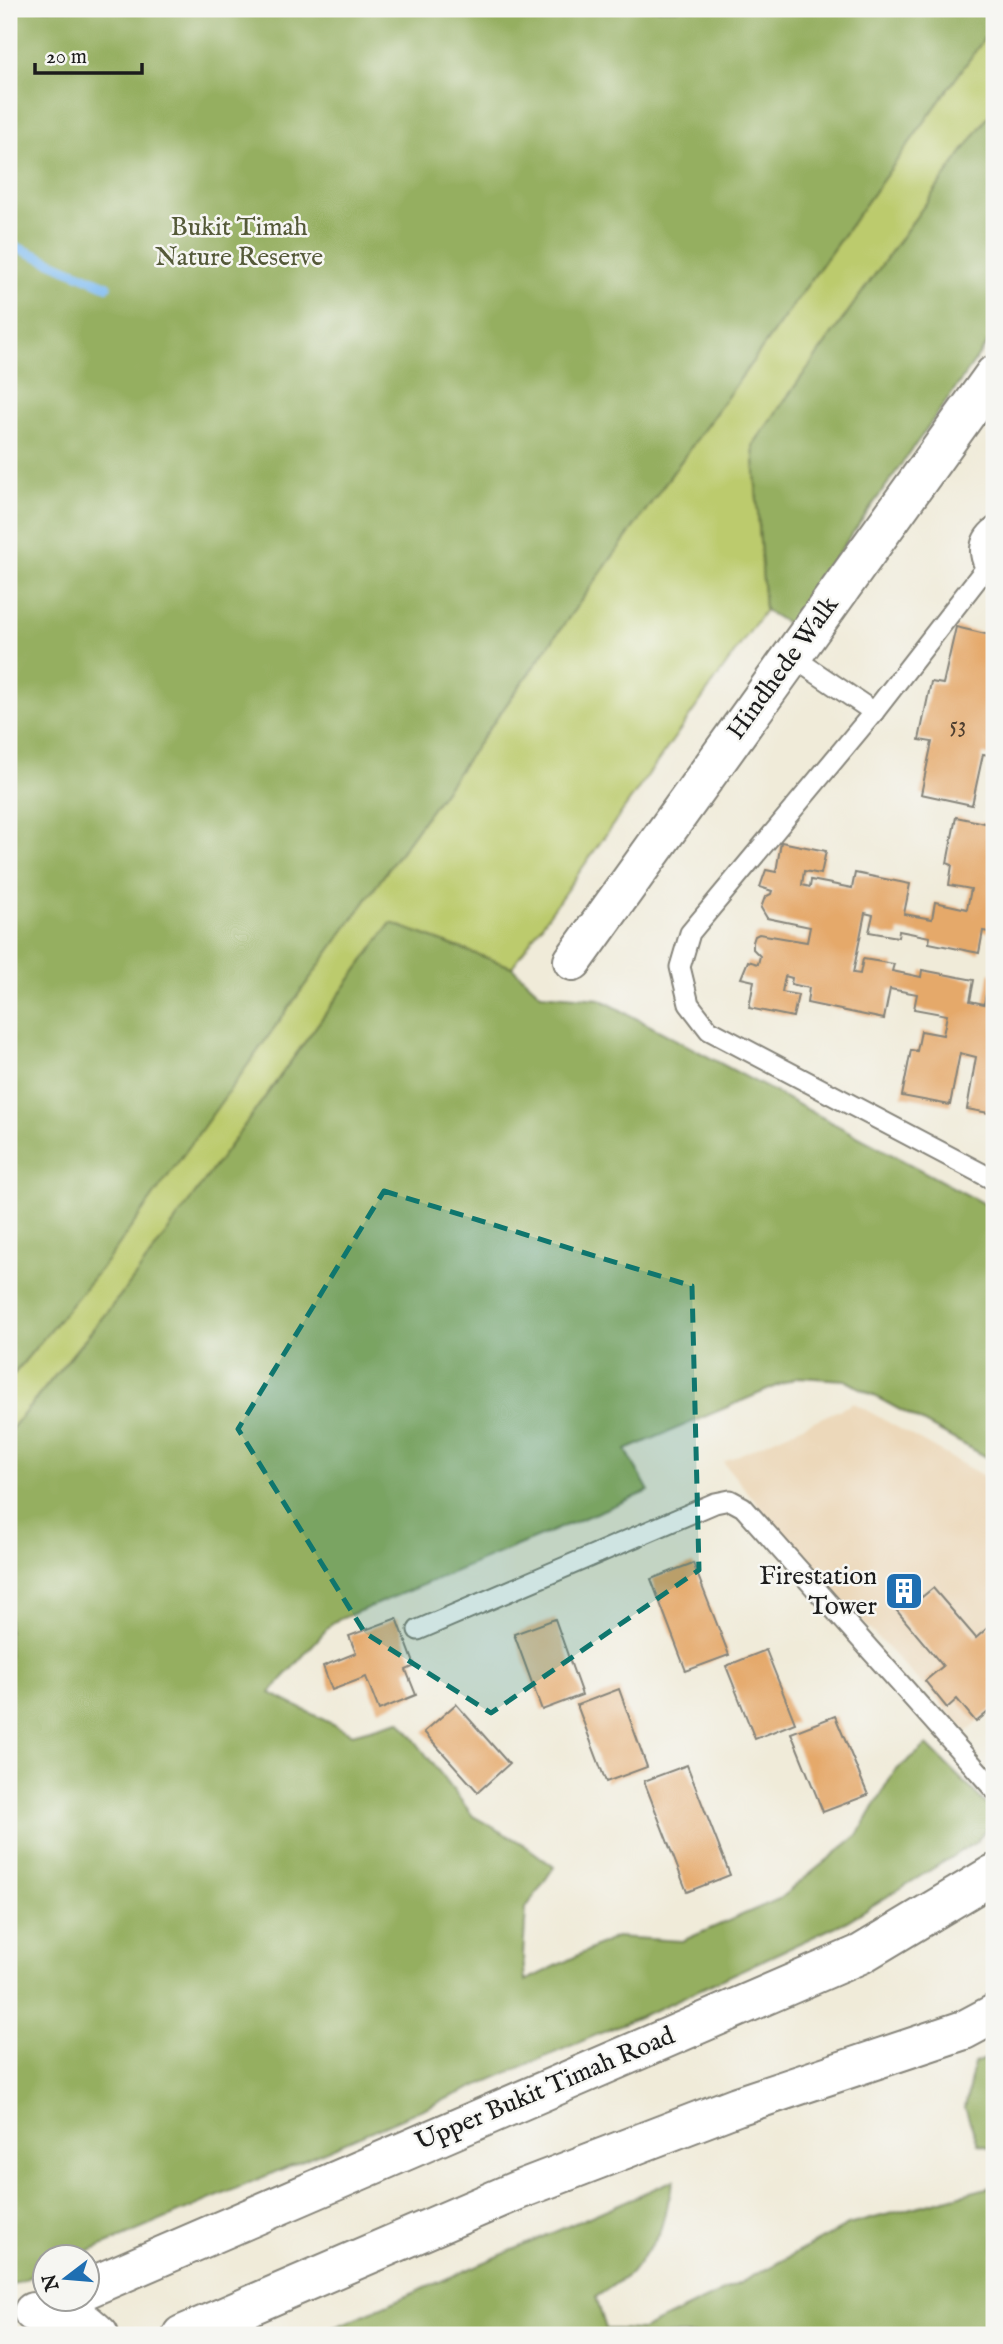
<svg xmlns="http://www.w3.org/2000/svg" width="1003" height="2344" viewBox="0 0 1003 2344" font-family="'IM FELL English',serif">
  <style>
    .built { fill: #ecd8ba }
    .green { fill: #bccb6d; stroke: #6c7444; stroke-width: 2 }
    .forest { fill: #95af60; stroke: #58663e; stroke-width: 2 }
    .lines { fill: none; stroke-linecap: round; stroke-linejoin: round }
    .stream { stroke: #7fbcf2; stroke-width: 10 }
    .building { fill: #e5a96a }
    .lane-casing { stroke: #86847a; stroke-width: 23 }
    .street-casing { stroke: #86847a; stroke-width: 42 }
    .highway-casing { stroke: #86847a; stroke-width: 42 }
    .lane { stroke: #fff; stroke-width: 19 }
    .street { stroke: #fff; stroke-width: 38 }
    .highway { stroke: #fff; stroke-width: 38 }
    .marked { fill: #0f766e; fill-opacity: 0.2; stroke: #0f766e; stroke-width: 5; stroke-dasharray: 14 9; stroke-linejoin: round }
    .labels { text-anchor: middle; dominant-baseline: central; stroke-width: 5; stroke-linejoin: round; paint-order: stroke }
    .number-label { font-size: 23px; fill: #4e3f30 }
    .park-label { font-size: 26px; fill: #545938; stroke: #f6f6f2 }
    .street-label { font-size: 26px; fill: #1c1c1c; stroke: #f6f6f2 }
    .poi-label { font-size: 26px; fill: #1c1c1c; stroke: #f6f6f2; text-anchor: end }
  </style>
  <rect width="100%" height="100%" fill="#f6f6f2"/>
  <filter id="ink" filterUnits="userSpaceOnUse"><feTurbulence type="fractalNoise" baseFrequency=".0143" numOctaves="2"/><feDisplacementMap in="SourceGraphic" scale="14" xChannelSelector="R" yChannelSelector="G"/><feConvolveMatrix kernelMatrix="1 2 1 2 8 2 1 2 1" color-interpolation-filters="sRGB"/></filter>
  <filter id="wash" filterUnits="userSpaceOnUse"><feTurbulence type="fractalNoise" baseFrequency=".00686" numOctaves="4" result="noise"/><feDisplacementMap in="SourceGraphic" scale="28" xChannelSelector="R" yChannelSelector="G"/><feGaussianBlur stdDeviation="1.57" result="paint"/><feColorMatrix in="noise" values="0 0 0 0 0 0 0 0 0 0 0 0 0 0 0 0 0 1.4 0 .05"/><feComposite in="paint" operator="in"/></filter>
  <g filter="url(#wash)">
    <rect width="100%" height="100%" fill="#f0ebd9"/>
    <path class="built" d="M854,1403l140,79v227l-27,23 -170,-179 -74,-91z"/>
    <path class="green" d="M994,25v83l-241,337 12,165 -253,357 -121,-44 -262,362 -120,147v-52l98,-119z"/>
    <g class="forest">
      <path d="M9,9h985v16l-887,1236 -98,119z"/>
      <path d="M994,108v226l-206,290 -23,-14 -12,-165z"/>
      <path d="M391,923l121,44 29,27 59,5 394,210v252l-149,-81 -47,-3 -172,73 23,41 -316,131 -63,71 82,41 48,-13 73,95 50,28 31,23 -28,41 -3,48 2,25 91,-44 66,4 97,-42 79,-64 36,-63 33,-27 67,67v8l-18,22 -129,79 -185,86 -584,249h-32l-1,14 -36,16v-854l120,-147z"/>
      <path d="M994,2056v93l-16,-5 -13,-36 9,-45z"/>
      <path d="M674,2180l-15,55 -28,38 -35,24 10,32 36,1 102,-49 104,-56 146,-39v149h-677z"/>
    </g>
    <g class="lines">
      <path class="stream" d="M9,244l98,42"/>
    </g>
    <g id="blocks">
      <g class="building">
        <path d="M956,627l38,9v120l-11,-2 -11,51 -51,-11 11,-52 -13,-2 12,-58 12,2z"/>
        <path d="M956,817l38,8v108l-11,-2 -4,22 -50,-10 1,-6 -31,-6 -1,6 -29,-5 4,-17 -8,-2 -12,60 7,1 3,-15 31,5 -2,7 29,6 1,-7 52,10 -4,21 14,3 6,-31 4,1v140l-27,-5 9,-52 -16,-4 -10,52 -48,-9 9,-46 6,1 4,-20 22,4 4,-20 -33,-6 3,-15 -27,-5 -6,30 -77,-16 2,-15 -18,-4 1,-6 -7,-2 -3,16 16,3 -5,22 -44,-9 5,-27 -13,-3 7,-17 10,3 2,-8 -7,-7v-7l2,-6 4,-2 48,8 3,-15 -43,-9 -6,-10 4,-11 6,-3 1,-3 -12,-4 6,-17 10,2 5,-30 45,9 -5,23 -17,-3 -2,14 8,2 1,-7 41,8 3,-15 55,11 -6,30 28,5 3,-17 32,7 4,-20 -22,-4 3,-20 -5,-2z"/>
        <path d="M693,1563l36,92 -43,16 -35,-92z"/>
        <path d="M905,1576l17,21 11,-9 43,50 18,-16v85l-18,15 -19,-23 -10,9 -22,-27 18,-15 -56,-67 6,-6 -3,-4z"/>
        <path d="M397,1618l18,48 -9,4 10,25 -37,15 -13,-33 -34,13 -9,-24 33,-13 -7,-17z"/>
        <path d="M555,1619l27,76 -40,15 -28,-76z"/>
        <path d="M766,1650l29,73 -40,16 -29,-73z"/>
        <path d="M619,1689l28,78 -41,15 -29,-77z"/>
        <path d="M456,1704l53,60 -31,28 -54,-60z"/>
        <path d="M835,1716l33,79 -45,17 -32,-79z"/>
        <path d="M687,1765l43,110 -43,17 -43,-111z"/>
      </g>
    </g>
  </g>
  <g filter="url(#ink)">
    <use href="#blocks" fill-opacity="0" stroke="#86847a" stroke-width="2"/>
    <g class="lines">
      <defs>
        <g id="lane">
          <path d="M994,527c-19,14 -17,35 0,49"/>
          <path d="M985,569l-111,143 -184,221 -10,34 9,37 20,26 285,150"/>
          <path d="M791,656l83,56"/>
          <path d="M418,1630l297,-127 15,-3 13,7 251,282"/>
        </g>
        <path id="street" d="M573,961l421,-586"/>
        <g id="highway">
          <path d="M88,2288l773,-334 133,-80"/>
          <path d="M33,2312c35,0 39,-3 66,23"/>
          <path d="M182,2335l334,-144 221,-85 227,-76 30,-16"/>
        </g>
      </defs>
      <use href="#lane" class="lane-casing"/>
      <use href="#street" class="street-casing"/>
      <use href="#highway" class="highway-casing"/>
      <use href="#lane" class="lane"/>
      <use href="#street" class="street"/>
      <use href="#highway" class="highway"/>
    </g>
  </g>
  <path class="marked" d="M384,1191l308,95 7,284 -208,143 -126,-80 -127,-204z"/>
  <defs>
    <symbol id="building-square" viewBox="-11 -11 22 22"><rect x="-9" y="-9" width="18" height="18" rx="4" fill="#1f6fb2" stroke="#f6f6f2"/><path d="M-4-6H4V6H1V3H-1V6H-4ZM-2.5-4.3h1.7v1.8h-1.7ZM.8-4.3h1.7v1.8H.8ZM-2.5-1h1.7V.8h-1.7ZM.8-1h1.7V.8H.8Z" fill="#fff"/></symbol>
  </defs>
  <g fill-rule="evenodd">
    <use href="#building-square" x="882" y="1569" width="44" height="44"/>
  </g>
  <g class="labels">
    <g class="number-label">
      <text x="958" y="725">53</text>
    </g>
    <g class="park-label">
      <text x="239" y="227">Bukit Timah<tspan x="239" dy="30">Nature Reserve</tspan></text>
    </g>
    <g class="street-label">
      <text transform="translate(783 668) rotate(-54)">Hindhede Walk</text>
      <text transform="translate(545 2089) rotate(-23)">Upper Bukit Timah Road</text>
    </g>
    <g class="poi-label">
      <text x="877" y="1576">Firestation<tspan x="877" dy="30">Tower</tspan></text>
    </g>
  </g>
  <rect width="1003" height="2344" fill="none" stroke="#f6f6f2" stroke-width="35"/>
  <g transform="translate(66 2278) rotate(254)"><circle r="33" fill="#f6f6f2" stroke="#9f9f9c" stroke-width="2"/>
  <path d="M0-5L12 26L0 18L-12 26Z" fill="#1f6fb2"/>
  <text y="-10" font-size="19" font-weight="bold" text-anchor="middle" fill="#1c1c1c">N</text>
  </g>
  <path d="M35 63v10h107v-10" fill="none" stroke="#1c1c1c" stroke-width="3.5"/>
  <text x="46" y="63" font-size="21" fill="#1c1c1c" stroke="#f6f6f2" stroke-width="5" paint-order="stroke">20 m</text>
</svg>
